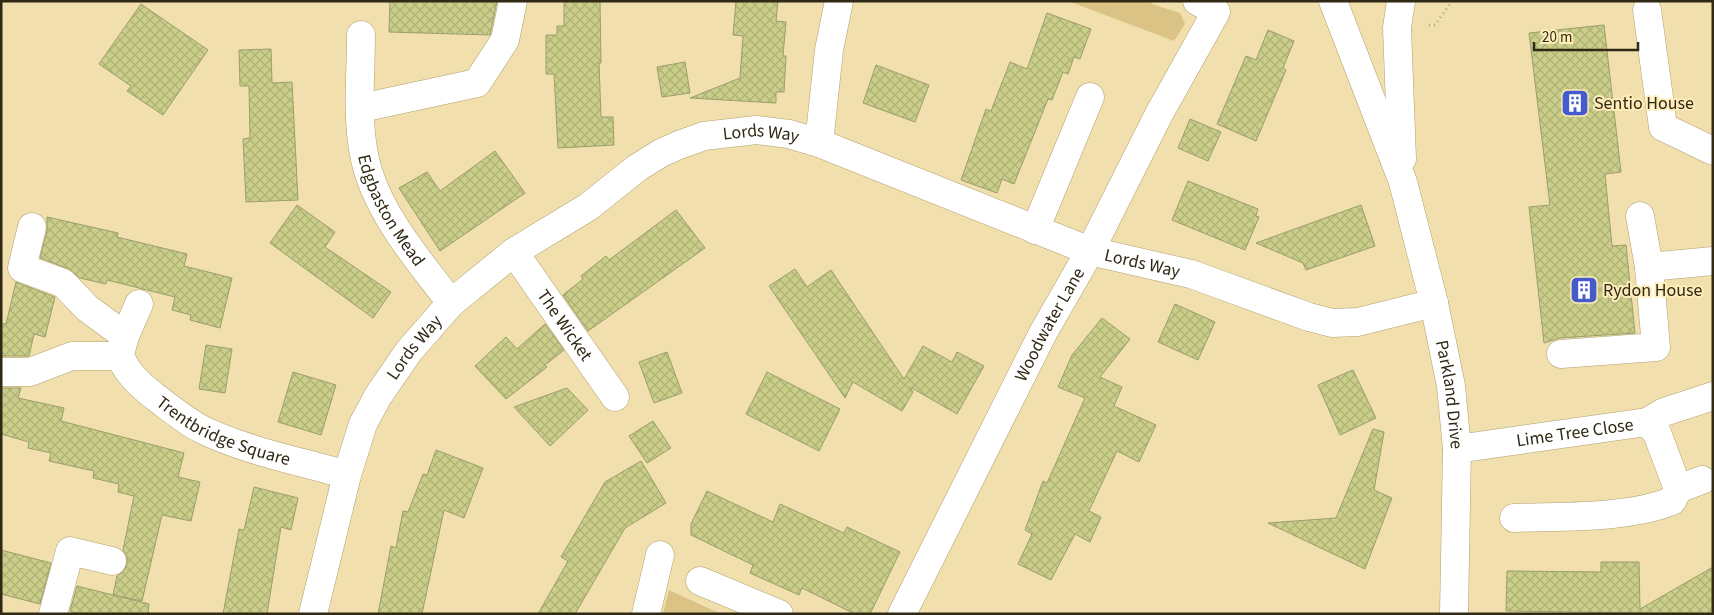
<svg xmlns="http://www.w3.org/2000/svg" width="1714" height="615" viewBox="0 0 1714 615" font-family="'Source Sans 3',sans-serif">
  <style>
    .green { fill: #dac384 }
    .building { fill: url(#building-cross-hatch); stroke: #9b9e6d }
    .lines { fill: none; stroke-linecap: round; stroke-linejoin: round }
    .minor-casing { stroke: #b1a070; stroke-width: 29 }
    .path { stroke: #b2a47b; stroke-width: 3; stroke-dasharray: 1 4; stroke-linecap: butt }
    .minor { stroke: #fff; stroke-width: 28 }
    .labels { text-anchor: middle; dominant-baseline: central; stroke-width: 4; stroke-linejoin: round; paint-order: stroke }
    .poi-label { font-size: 18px; fill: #302915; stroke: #feecb9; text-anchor: start }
    .street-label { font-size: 18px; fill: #302915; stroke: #feecb9 }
  </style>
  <defs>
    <pattern id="building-cross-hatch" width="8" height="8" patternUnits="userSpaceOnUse" patternTransform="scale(1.25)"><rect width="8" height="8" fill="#cace89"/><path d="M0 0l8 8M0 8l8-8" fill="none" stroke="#aeb175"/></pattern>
  </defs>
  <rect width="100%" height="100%" fill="#f1dfad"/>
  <g class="green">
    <path d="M1068,1h82l2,3 28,9 5,11 -11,17z"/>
    <path d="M669,590l52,24h-58z"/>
  </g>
  <g class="building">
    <path d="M390,1h107l-7,34 -101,-3z"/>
    <path d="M564,1h36l1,62h-2l2,54h12l1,28 -56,3 -4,-74h-8v-39h11v-9h7z"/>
    <path d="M736,1h42l-2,20 10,1 -3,34h3l-2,36h-8v11l-86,-5 50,-20 3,-42 -10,-1z"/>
    <path d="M141,4l67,46 -45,65 -36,-24 4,-5 -32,-22z"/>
    <path d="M1047,13l44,16 -11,30 -6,-2 -6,17 -5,-2 -11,28 -4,-1 -34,85 -12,-5 -5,14 -36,-13 25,-71 5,2 19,-49 17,7z"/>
    <path d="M1604,25l17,147 -16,2 7,72 14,-1 9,88 -75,5 -16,5 -15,-136 21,-2 -21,-172z"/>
    <path d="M1268,30l26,11 -11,27 3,2 -30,71 -39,-17 29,-68 10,4z"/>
    <path d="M271,49l1,34 20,-1 6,118 -52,2 -3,-63 7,-1 -1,-52h-9l-1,-36z"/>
    <path d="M685,62l5,31 -28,4 -5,-30z"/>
    <path d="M876,65l53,20 -14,37 -52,-19z"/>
    <path d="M1190,119l31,13 -13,29 -30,-13z"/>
    <path d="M495,151l30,42 -85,58 -41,-63 28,-16 13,19z"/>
    <path d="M1188,181l70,28 -2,7 3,1 -14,33 -73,-30z"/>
    <path d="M297,205l38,27 -10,15 66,45 -18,26 -103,-75z"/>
    <path d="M1361,205l14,41 -69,24 -3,-7 -47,-20z"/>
    <path d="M676,210l29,38 -117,83 -25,-36 20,-16 -2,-3 25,-20 3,4z"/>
    <path d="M47,217l71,16 -1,4 70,17 -3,12 48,12 -12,50 -30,-8 1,-5 -19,-5 3,-13 -68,-17 -1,4 -26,-6 -11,-9 -29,-11 7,-27z"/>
    <path d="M795,269l12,18 24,-17 73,109 19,-33 29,16 5,-10 27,14 -27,48 -47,-27 3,5 -11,19 -49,-29 -8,16 -76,-112z"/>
    <path d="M16,282l39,15 -10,40 -11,-3 -5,22h-28v-33l5,1z"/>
    <path d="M1175,304l40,18 -17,38 -40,-18z"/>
    <path d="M1102,318l28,21 -30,38 22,10 -8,19 42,19 -17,37 -22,-11 -28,60 12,6 -11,25 -15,-8 -24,46 -33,-16 14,-30 -7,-4 18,-49 4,2 38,-85 -27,-11 14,-32z"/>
    <path d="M545,324l19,26 -19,15 2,2 -41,32 -31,-33 31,-29 11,12z"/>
    <path d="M206,345l26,4 -7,44 -26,-4z"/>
    <path d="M667,352l15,41 -28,10 -15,-41z"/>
    <path d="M1353,370l23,48 -36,17 -22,-50z"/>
    <path d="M293,372l43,13 -15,50 -43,-13z"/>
    <path d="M767,372l73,37 -21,42 -73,-37z"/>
    <path d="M1,388h20l-3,10 46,10 -3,13 123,32 -6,24 22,5 -9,39 -29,-6 -20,86 -29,-6 4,-19 7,-5 3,-7v-8l-4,-6 11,-54 -16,-4 1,-8 -26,-6 1,-7 -45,-10 2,-8 -23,-5 1,-6 -28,-8z"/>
    <path d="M567,388l21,22 -38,36 -36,-39z"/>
    <path d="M653,421l18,27 -24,15 -18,-27z"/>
    <path d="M1373,429l11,3 -10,58 18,8 -27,71 -97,-46 68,-5z"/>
    <path d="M436,450l47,18 -19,50 -20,-8 -22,104h-44l13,-68 5,2 7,-37 5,1 15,-38 4,1z"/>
    <path d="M641,461l25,42 -41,25 -50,86h-37l30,-53 -7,-4 44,-75z"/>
    <path d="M254,487l44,11 -7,32 -10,-3 -14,87h-44l16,-85 5,1z"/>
    <path d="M707,491l66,31 7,-18 64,29 3,-6 53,25 -30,62h-15l-53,-26 -3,7 -49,-22 3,-8 -62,-30v-11z"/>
    <path d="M1,550l50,13 -11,41 -39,-10z"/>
    <path d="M1601,562h38l1,47 73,-42v47l-207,-3 1,-40 94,1z"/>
    <path d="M77,586l72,18 -1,10h-69l-9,-3z"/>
  </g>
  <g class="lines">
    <defs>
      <g id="minor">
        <path id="s1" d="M1333,1l70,181 31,121 17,83 6,63 -3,165"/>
        <path d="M1401,1l-4,27 5,131"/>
        <path d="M1647,10l16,117 50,24"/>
        <path id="s2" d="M361,35c0,45 -6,93 7,136 15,49 53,92 83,132"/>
        <path d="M361,108l116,-25 28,-43 8,-39"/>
        <path d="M819,143l10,-93 10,-49"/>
        <path d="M32,227l-10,41 41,15 24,25 38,28"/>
        <path d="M1035,230l55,-133"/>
        <path id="s3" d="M514,252l101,145"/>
        <path d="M1649,267l64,-6"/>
        <path d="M120,354l5,-18 14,-32"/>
        <path d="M1561,354l95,-7 -7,-80 -9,-51"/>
        <path id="s4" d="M1,372h29l42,-16h48c7,17 19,28 34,40 15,11 30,24 47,33 45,22 98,32 146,46"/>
        <path d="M1647,422l17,-10 49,-16"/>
        <path id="s5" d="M1457,449l190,-27 10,11 21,56 -6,12c-46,18 -109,15 -158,17"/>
        <path d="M1678,489l24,-9"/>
        <path d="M700,581l79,33"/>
        <path d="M53,614l17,-63 42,10"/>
        <path id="s6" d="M313,614l34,-139 16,-51 15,-28 31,-45 42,-48 63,-51 74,-45 49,-39 24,-15 18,-8 25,-9 52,-6 33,4 30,9 271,108 101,23 118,43 23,6 26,-1 76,-19"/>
        <path d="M646,614l14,-59"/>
        <path id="s7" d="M902,614l141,-281 47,-82 69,-137 57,-102 -19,-11"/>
      </g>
    </defs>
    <use href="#minor" class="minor-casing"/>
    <path class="path" d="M1429,25h6l17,-24"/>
    <use href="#minor" class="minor"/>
  </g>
  <defs>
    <symbol id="building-square" viewBox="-11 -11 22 22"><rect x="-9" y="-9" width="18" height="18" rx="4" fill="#445acd" stroke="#feecb9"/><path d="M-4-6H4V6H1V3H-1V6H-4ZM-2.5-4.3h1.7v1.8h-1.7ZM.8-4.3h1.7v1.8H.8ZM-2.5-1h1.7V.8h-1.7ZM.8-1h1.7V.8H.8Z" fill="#fff"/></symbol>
  </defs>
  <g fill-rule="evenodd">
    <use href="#building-square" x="1559" y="87" width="32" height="32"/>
    <use href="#building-square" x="1568" y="274" width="32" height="32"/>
  </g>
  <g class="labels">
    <g class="poi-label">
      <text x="1594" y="103">Sentio House</text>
      <text x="1603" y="290">Rydon House</text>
    </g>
    <g class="street-label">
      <text stroke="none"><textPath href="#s6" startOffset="709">Lords Way</textPath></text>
      <text stroke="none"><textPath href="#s2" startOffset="182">Edgbaston Mead</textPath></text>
      <text stroke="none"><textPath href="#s6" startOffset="1114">Lords Way</textPath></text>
      <text stroke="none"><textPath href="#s3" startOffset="89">The Wicket</textPath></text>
      <text stroke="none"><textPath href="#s7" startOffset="325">Woodwater Lane</textPath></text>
      <text stroke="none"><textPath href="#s6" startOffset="289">Lords Way</textPath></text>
      <text stroke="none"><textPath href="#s1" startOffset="412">Parkland Drive</textPath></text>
      <text stroke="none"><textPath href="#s4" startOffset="254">Trentbridge Square</textPath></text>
      <text stroke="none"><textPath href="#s5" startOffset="119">Lime Tree Close</textPath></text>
    </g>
  </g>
  <rect width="1714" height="615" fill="none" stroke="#302915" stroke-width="5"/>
  <path d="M1534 42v8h104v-8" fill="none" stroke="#302915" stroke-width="2.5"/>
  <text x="1542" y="42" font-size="15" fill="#302915" stroke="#feecb9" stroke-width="4" paint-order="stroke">20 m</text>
</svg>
